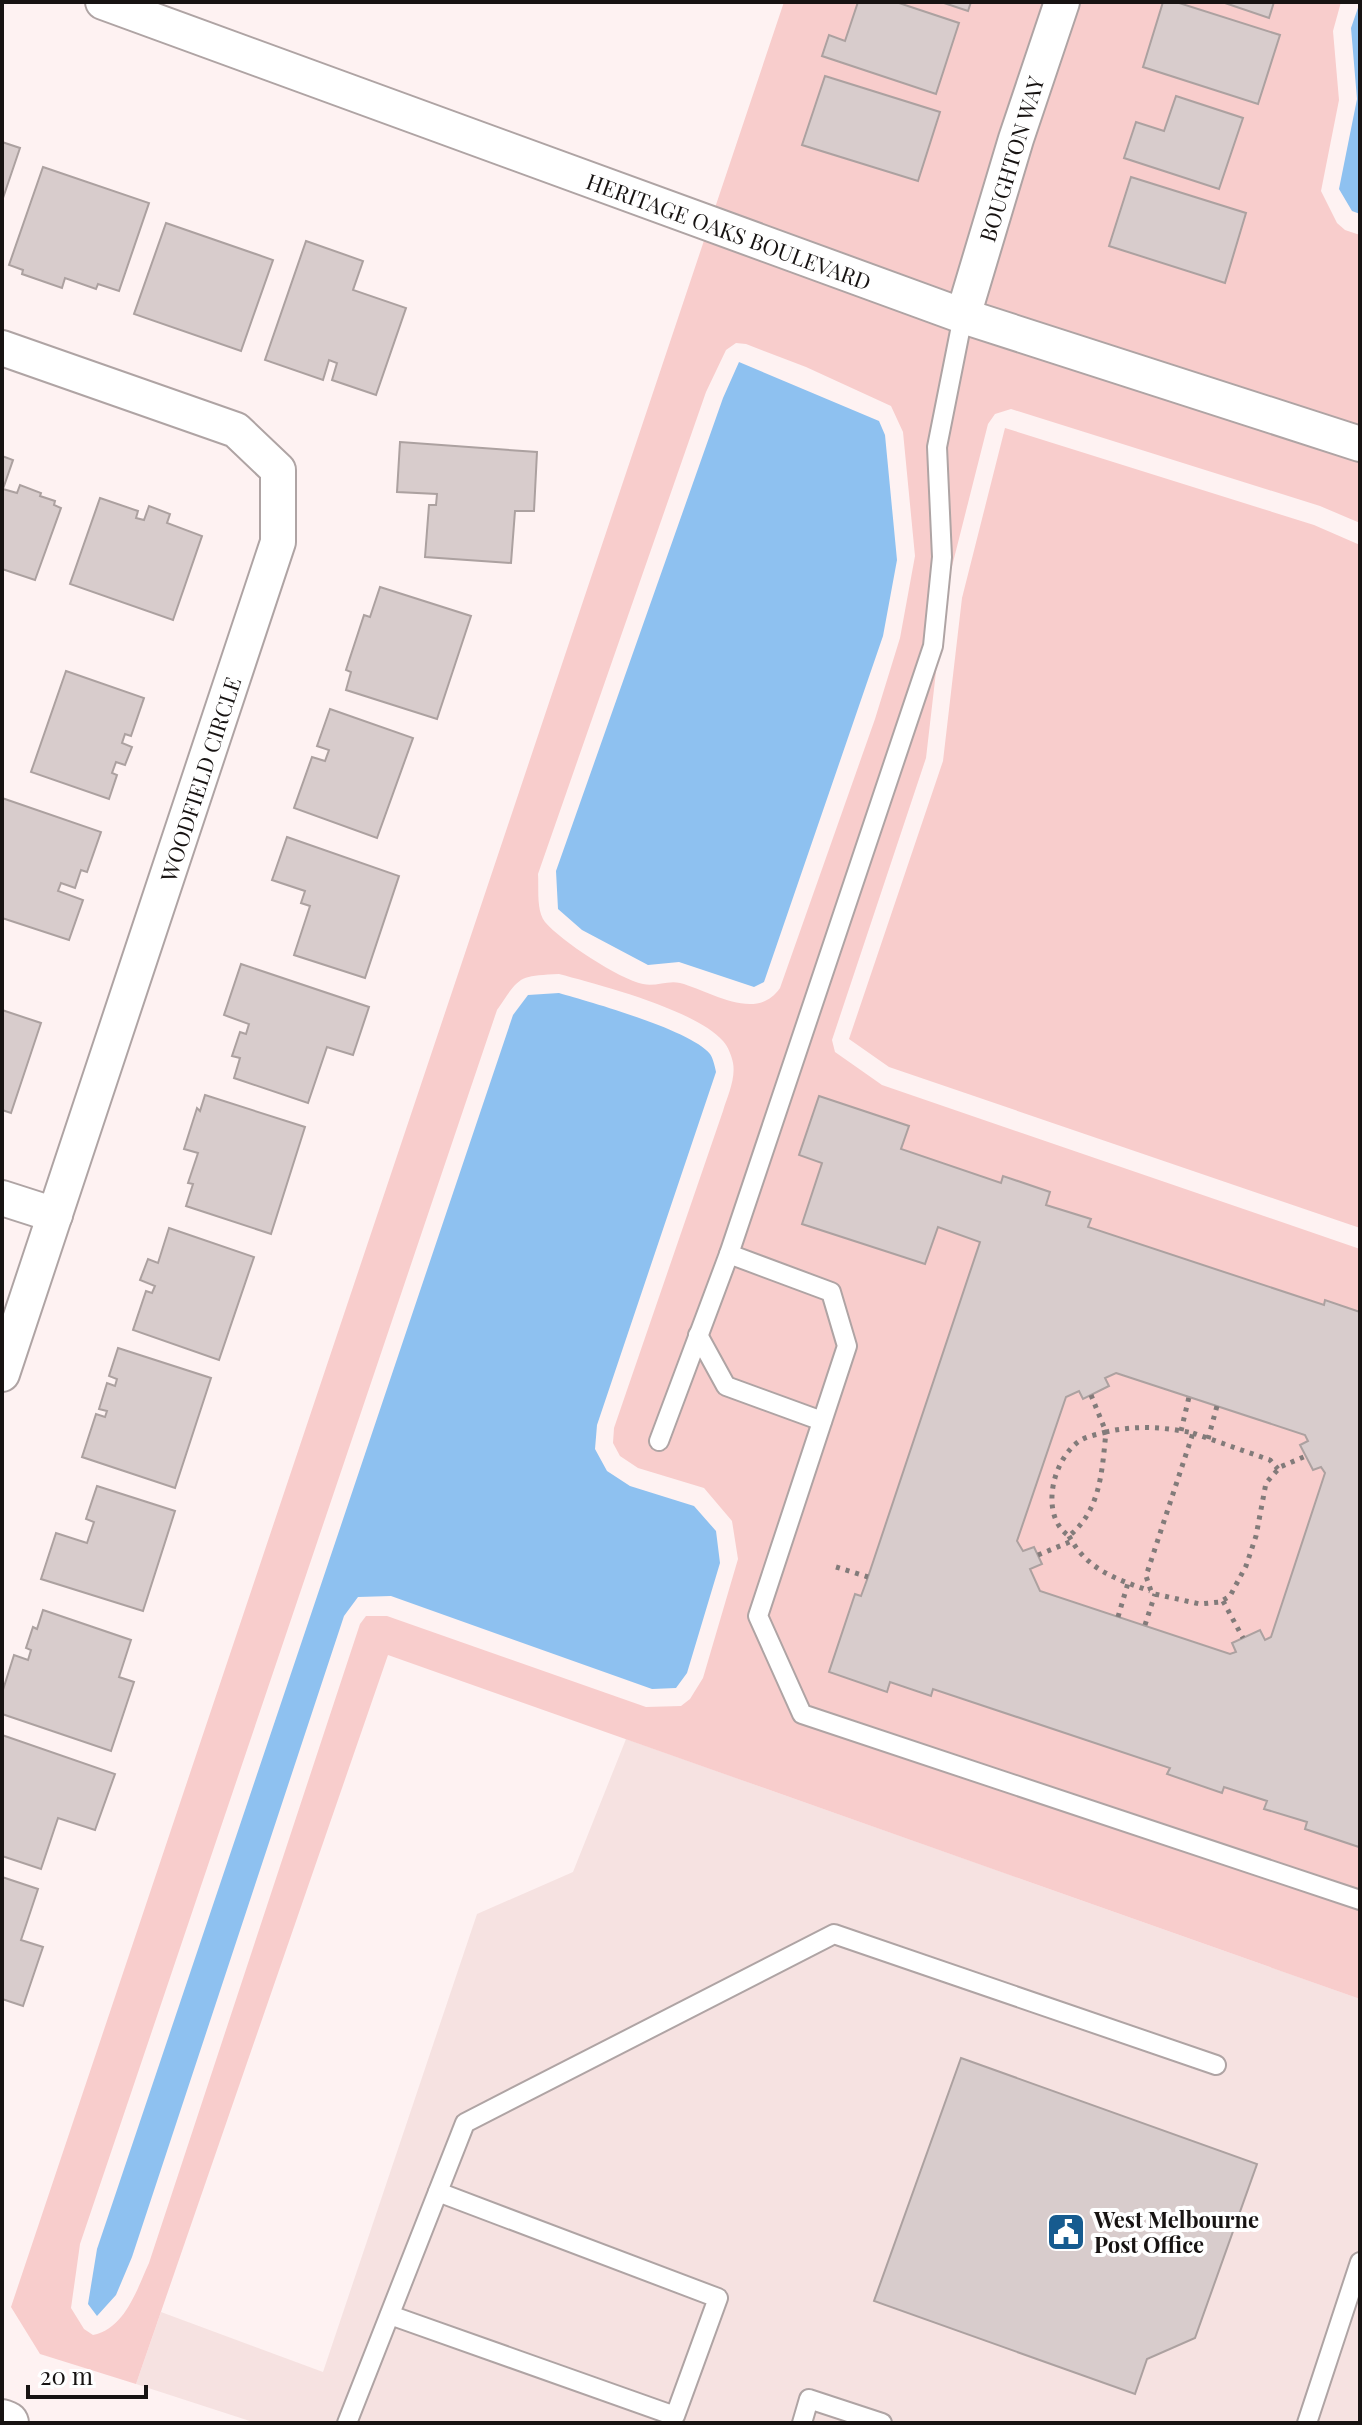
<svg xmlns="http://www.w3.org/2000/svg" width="1362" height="2425" viewBox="0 0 1362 2425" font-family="'Playfair Display',serif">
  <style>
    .built { fill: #f6e2e1 }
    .green { fill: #f8cdcc; fill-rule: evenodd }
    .water { fill: #8ec1f0 }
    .building { fill: #d8cccc; stroke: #aca1a0; stroke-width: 2; fill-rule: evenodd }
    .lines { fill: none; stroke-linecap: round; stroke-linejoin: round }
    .service-casing { stroke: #afa4a4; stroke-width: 22 }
    .minor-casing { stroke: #afa4a4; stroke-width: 38 }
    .tertiary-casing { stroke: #afa4a4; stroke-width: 46 }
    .path { stroke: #827b7a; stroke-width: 5; stroke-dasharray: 4 6; stroke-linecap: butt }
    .service { stroke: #fff; stroke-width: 18 }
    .minor { stroke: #fff; stroke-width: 34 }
    .tertiary { stroke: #fff; stroke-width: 42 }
    .labels { text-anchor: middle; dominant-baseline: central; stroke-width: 8; stroke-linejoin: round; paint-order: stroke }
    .street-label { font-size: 22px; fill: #171312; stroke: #fff }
    .poi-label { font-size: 22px; font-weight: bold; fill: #171312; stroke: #fff; text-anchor: start }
  </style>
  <rect width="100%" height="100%" fill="#fef2f2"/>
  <path class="built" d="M626,1739l734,260v424h-1104l-120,-39 25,-72 162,60 154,-458 96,-42z"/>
  <g class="green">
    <path d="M784,2h557l-8,29 6,69 -18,91 16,32 8,7 15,5v288l-40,-17 -309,-97 -16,5 -7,10 -43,170 -19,164 -94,282 3,12 47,33 478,164v750l-972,-344 -252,729 -96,-30 -29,-47zM736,343l10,1 60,23 85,39 12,26 12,124 -15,82 -25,81 -95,269c-24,35 -69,3 -100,-5 -12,-3 -25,4 -37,1 -24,-5 -82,-43 -98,-62 -9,-11 -6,-34 -7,-48l168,-482 20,-42zM559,974c41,11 137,36 164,67 5,5 9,16 10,22 3,16 -6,34 -10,48l-97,282 -12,35 -1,15 7,13 18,12 66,20 28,33 6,38 -35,119 -13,21 -9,7 -35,1 -259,-91h-21l-6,8 -211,639c-12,26 -24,66 -56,72l-9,-6 -13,-21 9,-64 417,-1234c23,-34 21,-34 62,-36zM1141,1360l184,76 16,44 -75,179 -36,15 -201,-68 -29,-66 67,-170z"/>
    <path d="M1005,428l309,97 46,20v683l-471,-161 -40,-28 94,-278 19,-163z"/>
    <path d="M1116,1373l189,62 3,6 -8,5 13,24 8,-3 4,6 -54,164 -6,3 -33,3 4,9 -6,2 -190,-63 -10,-22 12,-6 -8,-16 -11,4 -6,-10 49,-144 13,-6 4,8 26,-13 -4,-8z"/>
  </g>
  <g class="water">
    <path d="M1360,2v212l-8,-3 -13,-22 18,-90 -6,-71z"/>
    <path d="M739,362l140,59 6,14 12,125 -14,76 -119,346 -10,5 -75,-25 -31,3 -66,-35 -24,-21 -2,-38 167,-473z"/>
    <path d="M559,993c31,9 132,37 151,61 3,4 5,13 6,18l-119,353 -2,24 12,22 23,15 64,20 22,25 4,32 -33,110 -11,15 -24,1 -261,-93 -33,1 -14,19 -212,641 -16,38 -19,21 -9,-12 9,-55 416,-1234 15,-20z"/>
  </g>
  <g class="building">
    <path d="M858,2h38l63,21 -23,71 -114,-38 7,-21 16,6z"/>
    <path d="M941,2h30l-3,9z"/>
    <path d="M1163,2h13l104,33 -22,69 -115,-37z"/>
    <path d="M1222,2h52l-5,16z"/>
    <path d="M825,76l115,36 -22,69 -116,-36z"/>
    <path d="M1176,96l67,22 -24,71 -95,-31 12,-36 28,9z"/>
    <path d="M2,142l18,6 -18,53z"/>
    <path d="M43,167l106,36 -30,88 -21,-7 -2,5 -31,-11 -3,10 -40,-14 1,-4 -14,-5z"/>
    <path d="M1131,177l115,36 -21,70 -116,-37z"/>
    <path d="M166,223l107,37 -32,91 -107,-37z"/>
    <path d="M306,241l57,20 -10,29 53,18 -30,87 -44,-15 5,-17 -8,-3 -6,20 -58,-20z"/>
    <path d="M400,442l137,10 -3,59h-19l-4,52 -86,-6 4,-52h7l1,-11 -40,-2z"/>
    <path d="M2,456l11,4 -10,29 14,4 3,-8 21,8 -1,3 15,5 -1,4 7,3 -26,72 -33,-11z"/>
    <path d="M100,498l38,13 -2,7 8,2 5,-14 21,8 -3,9 35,13 -29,84 -103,-36z"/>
    <path d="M380,587l91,29 -34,103 -91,-29 5,-18 -5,-2 18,-55 6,2z"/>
    <path d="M66,671l78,27 -13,38 -6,-2 -3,9 10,4 -7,18 -9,-3 -4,11 5,2 -8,24 -78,-27z"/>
    <path d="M330,709l83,29 -36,100 -83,-30 18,-51 13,4 4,-11 -12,-4z"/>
    <path d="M2,798l99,34 -14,40 -6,-2 -6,18 -14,-5 -3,8 25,9 -14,40 -67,-22z"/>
    <path d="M287,837l112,39 -34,102 -71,-23 16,-49 -9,-3 4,-12 -33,-11z"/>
    <path d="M241,964l128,43 -16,48 -26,-8 -19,56 -74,-25 6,-20 -8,-2 8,-24 6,2 3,-10 -25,-9z"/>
    <path d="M2,1010l39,13 -30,90 -9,-3z"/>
    <path d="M205,1095l100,32 -34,107 -85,-28 7,-22 -5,-1 10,-30 -14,-4 13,-41 3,3z"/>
    <path d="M819,1096l90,30 -8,23 100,34 2,-7 47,16 -4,13 45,14 -3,8 236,78 1,-5 35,12 -1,535 -54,-18 2,-7 -43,-13 3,-8 -43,-14 -2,6 -55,-19 3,-6 -237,-79 -2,7 -41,-14 -3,10 -58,-20 26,-78 6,2 7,-19 112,-335 -42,-15 -13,37 -123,-40 20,-61 -23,-8zM1116,1373l189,62 3,6 -8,4 13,25 8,-3 4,6 -54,164 -6,3 -5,-10 -28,13 4,9 -6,2 -190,-63 -10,-22 12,-5 -8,-17 -11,4 -6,-10 49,-144 13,-6 4,8 26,-13 -4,-8z"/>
    <path d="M169,1228l85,29 -35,103 -86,-30 13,-39 6,2 3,-7 -15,-6 8,-21 10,4z"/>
    <path d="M118,1348l93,30 -36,110 -93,-31 14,-43 9,3 2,-6 -8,-2 8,-26 8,3 2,-7 -8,-3z"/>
    <path d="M97,1486l78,25 -32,100 -102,-32 15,-46 31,10 7,-21 -8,-3z"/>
    <path d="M43,1610l88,30 -12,37 15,5 -23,69 -109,-37v-21l12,-38 14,5 3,-10 -5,-2 7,-21 4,2z"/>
    <path d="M2,1735l113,39 -20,56 -37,-12 -17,51 -39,-13z"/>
    <path d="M2,1877l36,12 -17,51 22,7 -20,59 -21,-7z"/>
    <path d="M961,2058l296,106 -62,174 -48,21 -12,35 -261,-93z"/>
  </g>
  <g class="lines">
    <defs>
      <g id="service">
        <path d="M963,316l-26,131 5,110 -9,89 -204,608 102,38 16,54 -89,270 44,98 558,186"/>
        <path d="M698,1335l28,51 96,35"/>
        <path d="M659,1441l70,-187"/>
        <path d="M390,2315l285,101 43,-118 -280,-106"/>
        <path d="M347,2423l118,-300 369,-189 382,131"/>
        <path d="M802,2423l7,-24 73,24"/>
        <path d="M1307,2423l53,-161"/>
      </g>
      <g id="minor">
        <path d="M103,2l860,314 397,128"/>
        <path d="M963,316l53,-177 46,-137"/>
        <path d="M2,348l234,82 42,40v72l-276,832"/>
        <path d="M2,1198l53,17"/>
      </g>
      <path id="tertiary" d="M2,2421l5,2"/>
    </defs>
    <use href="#service" class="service-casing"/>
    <use href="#minor" class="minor-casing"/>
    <use href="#tertiary" class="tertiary-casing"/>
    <g class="path">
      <path d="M1091,1395l15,37c-7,2 -18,4 -25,8 -29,18 -42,76 -12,96 32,-26 33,-66 37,-104 29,-7 58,-5 87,1l-47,143 5,15 4,3 45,10 20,-2 10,-6 16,-30 10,-30 10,-53 14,-16 26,-11"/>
      <path d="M1181,1431l8,-34"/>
      <path d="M1193,1433l77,27 8,9"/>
      <path d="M1208,1439l9,-33"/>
      <path d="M1069,1536c18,34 47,43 81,55"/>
      <path d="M1038,1555l34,-14"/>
      <path d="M836,1567l32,10"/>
      <path d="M1223,1601l20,37"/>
      <path d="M1118,1617l10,-34"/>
      <path d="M1145,1625l10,-31"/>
    </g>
    <use href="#service" class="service"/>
    <use href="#minor" class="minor"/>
    <use href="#tertiary" class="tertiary"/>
  </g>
  <defs>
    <symbol id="civic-square" viewBox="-11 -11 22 22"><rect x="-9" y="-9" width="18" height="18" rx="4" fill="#165b8f" stroke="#fff"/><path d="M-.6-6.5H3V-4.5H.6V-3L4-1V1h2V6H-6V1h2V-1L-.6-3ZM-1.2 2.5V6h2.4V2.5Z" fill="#fff"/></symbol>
  </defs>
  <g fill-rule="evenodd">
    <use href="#civic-square" x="1044" y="2210" width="44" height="44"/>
  </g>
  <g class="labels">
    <g class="street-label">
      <text transform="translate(1011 159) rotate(-73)">BOUGHTON WAY</text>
      <text transform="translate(729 231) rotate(20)">HERITAGE OAKS BOULEVARD</text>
      <text transform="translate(200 779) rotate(-72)">WOODFIELD CIRCLE</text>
    </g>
    <g class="poi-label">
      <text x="1094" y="2219">West Melbourne<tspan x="1094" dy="25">Post Office</tspan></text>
    </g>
  </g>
  <rect width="1362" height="2425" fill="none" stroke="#171312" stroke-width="8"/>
  <path d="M28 2385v12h118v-12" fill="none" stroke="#171312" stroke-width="4"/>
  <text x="40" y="2385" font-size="24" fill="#171312" stroke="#ffffff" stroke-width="6" paint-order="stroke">20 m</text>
</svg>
